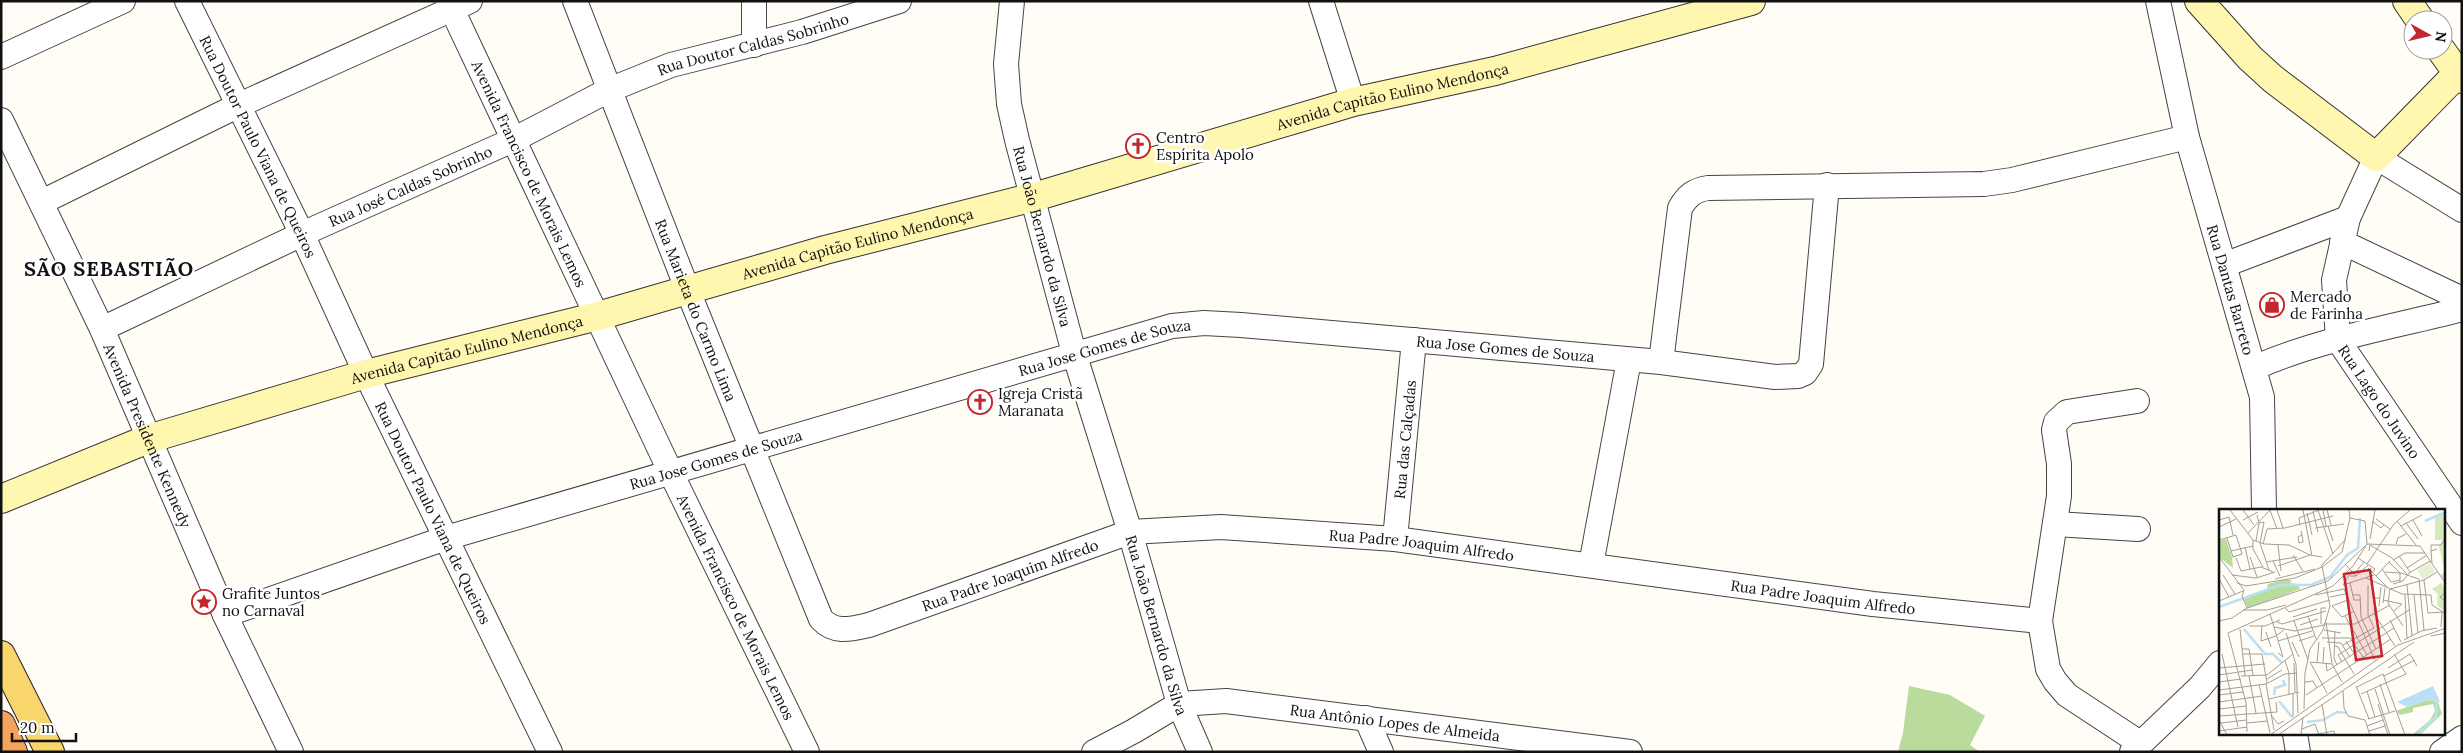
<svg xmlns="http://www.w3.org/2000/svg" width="2463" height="753" viewBox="0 0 2463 753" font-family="Lora,serif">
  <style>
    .forest { fill: #b9dc9c }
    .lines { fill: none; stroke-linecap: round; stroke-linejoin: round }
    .street-casing { stroke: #444; stroke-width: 26 }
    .secondary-casing { stroke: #333; stroke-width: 30 }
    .primary-casing { stroke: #222; stroke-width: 30 }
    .highway-casing { stroke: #222; stroke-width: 30 }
    .street { stroke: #fff; stroke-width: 24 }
    .secondary { stroke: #fff6b0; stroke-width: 28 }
    .primary { stroke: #f9d66b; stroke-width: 28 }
    .highway { stroke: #f5a25d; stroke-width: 28 }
    .labels { text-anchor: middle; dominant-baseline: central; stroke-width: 5; stroke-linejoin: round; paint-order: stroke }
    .street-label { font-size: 15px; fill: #111; stroke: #fff }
    .poi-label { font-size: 15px; fill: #111; stroke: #fff; text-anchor: start }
    .district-label { font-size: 20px; font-weight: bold; letter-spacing: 1px; fill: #111; stroke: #fff }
    .inset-river { fill: none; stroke: #b9e0f7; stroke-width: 2.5 }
    .inset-road { fill: none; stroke: #a09f9a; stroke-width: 1 }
    .view { fill: #c4262e; fill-opacity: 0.15; stroke: #c4262e; stroke-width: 2.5 }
    .inset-edge { fill: none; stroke: #111; stroke-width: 2.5 }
  </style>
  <rect width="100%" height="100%" fill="#fffdf5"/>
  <path class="forest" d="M1909,686l41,9 35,21 -15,29 10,7h-82l5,-19z"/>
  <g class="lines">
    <defs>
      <g id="street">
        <path id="s1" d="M187,1l115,233 64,140 184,378"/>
        <path id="s2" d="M448,1l223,472 136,279"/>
        <path id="s3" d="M575,1l113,290 133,328c14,15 30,10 48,6l261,-93 91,-5 174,12 478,65 167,17"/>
        <path id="s4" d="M1012,1l-6,63 3,40 8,36 57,213 56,179 49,172 21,48"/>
        <path d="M1321,1l32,101"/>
        <path id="s5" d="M2158,1l29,136 75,260 2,113"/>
        <path d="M754,45v-44"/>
        <path d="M1,57l122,-56"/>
        <path id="s6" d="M1,120l101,209 123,286 66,137"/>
        <path d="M42,202l195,-96 233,-105"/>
        <path id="s7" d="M2462,210l-86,-53 -28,61 -14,62 4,60 124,183"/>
        <path d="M2342,242l120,57"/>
        <path d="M2224,265l124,-47"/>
        <path id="s8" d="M102,329l200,-95 211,-94 96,-50 62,-25 131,-33 97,-31"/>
        <path d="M1661,362l19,-154c7,-12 14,-18 28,-20l276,-4 28,-4 175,-43"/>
        <path d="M2254,368c65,-29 139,-41 208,-59"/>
        <path d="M2137,401l-70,11 -11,10 -2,8 5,34v32l-19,125 8,48 7,12 12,14 73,48"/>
        <path d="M2055,524l83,5"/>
        <path id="s9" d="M1395,539l19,-199"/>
        <path d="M1591,565l38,-205"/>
        <path id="s10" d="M225,615l221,-77 726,-212 32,-3 37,2 420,37 114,15 23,-1 7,-3 6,-9 16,-179"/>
        <path d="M1366,718l15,34"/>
        <path d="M2295,734l3,18"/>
        <path id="s11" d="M1094,752l40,-21 45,-27 47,-3 404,51"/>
        <path d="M2132,752l68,-65 20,-24"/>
        <path d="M2442,752l20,-14"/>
      </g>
      <g id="secondary">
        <path d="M2199,1l51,57 23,21 103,78 82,-84"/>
        <path d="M2407,1l13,19"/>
        <path d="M2441,50l21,29"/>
        <path id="s12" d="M1,499l147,-60 218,-65 232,-58 227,-66 209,-53 319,-95 142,-31 256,-70"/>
      </g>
      <path id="primary" d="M1,655l49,97"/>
      <path id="highway" d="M1,725l12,27"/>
    </defs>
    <use href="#street" class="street-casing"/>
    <use href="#secondary" class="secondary-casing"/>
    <use href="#primary" class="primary-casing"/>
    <use href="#highway" class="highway-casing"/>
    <use href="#street" class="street"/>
    <use href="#secondary" class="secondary"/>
    <use href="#primary" class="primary"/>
    <use href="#highway" class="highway"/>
  </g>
  <defs>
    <symbol id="church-ring" viewBox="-11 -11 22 22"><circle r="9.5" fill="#fff" stroke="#c4262e" stroke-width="1.5"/><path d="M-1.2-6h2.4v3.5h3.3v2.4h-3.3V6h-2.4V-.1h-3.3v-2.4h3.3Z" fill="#c4262e"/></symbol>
    <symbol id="shop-ring" viewBox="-11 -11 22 22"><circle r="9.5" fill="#fff" stroke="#c4262e" stroke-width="1.5"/><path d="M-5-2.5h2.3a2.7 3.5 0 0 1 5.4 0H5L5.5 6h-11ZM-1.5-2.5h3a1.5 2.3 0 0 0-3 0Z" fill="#c4262e"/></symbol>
    <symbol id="sight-ring" viewBox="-11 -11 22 22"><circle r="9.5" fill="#fff" stroke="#c4262e" stroke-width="1.5"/><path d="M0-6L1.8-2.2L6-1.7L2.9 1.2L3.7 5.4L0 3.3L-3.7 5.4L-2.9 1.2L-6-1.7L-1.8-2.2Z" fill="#c4262e"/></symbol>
  </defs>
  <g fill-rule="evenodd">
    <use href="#church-ring" x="1124" y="132" width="28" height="28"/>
    <use href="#shop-ring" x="2258" y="291" width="28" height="28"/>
    <use href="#church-ring" x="966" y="388" width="28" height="28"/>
    <use href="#sight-ring" x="190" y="588" width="28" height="28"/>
  </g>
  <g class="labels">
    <g class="street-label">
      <text stroke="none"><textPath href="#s8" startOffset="712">Rua Doutor Caldas Sobrinho</textPath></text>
      <text stroke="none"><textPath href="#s12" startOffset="1450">Avenida Capitão Eulino Mendonça</textPath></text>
      <text stroke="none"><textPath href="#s1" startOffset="162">Rua Doutor Paulo Viana de Queiros</textPath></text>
      <text stroke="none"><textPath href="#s2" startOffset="191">Avenida Francisco de Morais Lemos</textPath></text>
      <text stroke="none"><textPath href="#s8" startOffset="340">Rua José Caldas Sobrinho</textPath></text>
      <text stroke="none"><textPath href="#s4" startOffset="240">Rua João Bernardo da Silva</textPath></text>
      <text stroke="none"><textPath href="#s12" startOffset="895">Avenida Capitão Eulino Mendonça</textPath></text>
      <text stroke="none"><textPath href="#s5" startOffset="298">Rua Dantas Barreto</textPath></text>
      <text stroke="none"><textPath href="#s3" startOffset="332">Rua Marieta do Carmo Lima</textPath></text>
      <text stroke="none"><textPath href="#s10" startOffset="920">Rua Jose Gomes de Souza</textPath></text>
      <text stroke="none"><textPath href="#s12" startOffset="490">Avenida Capitão Eulino Mendonça</textPath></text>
      <text stroke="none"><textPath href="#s10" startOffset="1325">Rua Jose Gomes de Souza</textPath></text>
      <text stroke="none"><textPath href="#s7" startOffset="366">Rua Lago do Juvino</textPath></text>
      <text stroke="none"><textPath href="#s6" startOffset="348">Avenida Presidente Kennedy</textPath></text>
      <text stroke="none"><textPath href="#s9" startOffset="100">Rua das Calçadas</textPath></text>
      <text stroke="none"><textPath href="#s10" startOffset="515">Rua Jose Gomes de Souza</textPath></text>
      <text stroke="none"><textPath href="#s1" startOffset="568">Rua Doutor Paulo Viana de Queiros</textPath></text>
      <text stroke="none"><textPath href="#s3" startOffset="1286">Rua Padre Joaquim Alfredo</textPath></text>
      <text stroke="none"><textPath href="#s3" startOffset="866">Rua Padre Joaquim Alfredo</textPath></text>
      <text stroke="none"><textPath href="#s3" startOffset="1691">Rua Padre Joaquim Alfredo</textPath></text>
      <text stroke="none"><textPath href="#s2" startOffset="671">Avenida Francisco de Morais Lemos</textPath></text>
      <text stroke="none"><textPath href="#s4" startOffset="645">Rua João Bernardo da Silva</textPath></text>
      <text stroke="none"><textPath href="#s11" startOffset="315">Rua Antônio Lopes de Almeida</textPath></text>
    </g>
    <g class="poi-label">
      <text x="1156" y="137">Centro<tspan x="1156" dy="17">Espírita Apolo</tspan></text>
      <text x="2290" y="296">Mercado<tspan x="2290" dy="17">de Farinha</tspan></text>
      <text x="998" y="393">Igreja Cristã<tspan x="998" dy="17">Maranata</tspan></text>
      <text x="222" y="593">Grafite Juntos<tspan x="222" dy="17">no Carnaval</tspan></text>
    </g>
    <g class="district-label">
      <text x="109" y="268">SÃO SEBASTIÃO</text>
    </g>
  </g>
  <g transform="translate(2219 509)">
    <rect width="226" height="226" fill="#fffdf5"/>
    <path d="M226,5v68l-5,-7 5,-3 -6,-26 4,-6h-8v-22zM222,74l4,5v24l-8,-7 1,-11 -6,-5z" fill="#d5ebbd"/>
    <path d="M7,30l6,18 1,11 -14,-11v-16zM68,70l5,2 -2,2 8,1 2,5 -52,19 -4,-9 33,-13 -10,2 1,-4zM208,191l11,2 4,12 -22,21h-8l18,-15 5,-9 -2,-7 -20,4v4l-13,3 -4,-4z" fill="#b9dc9c"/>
    <path d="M210,53l6,10 -12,8 -6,-10z" fill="#e6f2cf"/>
    <path d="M214,177l7,16 -13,-2 -20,7 -10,-5z" fill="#b9e0f7"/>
    <path class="inset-river" d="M206,12l21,-9M0,98l61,-22h31l19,-8 17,-22 11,-7 2,-30M25,120l21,25h8l9,9M55,186l1,-7 10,-3 -2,-5M60,192l13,16M106,210l12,-7 10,1M88,213l17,-2M198,226l19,-18v-14"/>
    <path class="inset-road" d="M11,1l23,30 11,4 25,1 21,10 12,2M24,1l11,15M51,1l7,19M58,1l6,18M84,1l9,46M99,1l15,44M104,1l3,16M108,1l4,15M130,1l1,8 15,3 2,23M94,2l5,21M88,4l5,22M157,10l14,10M0,11l10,-3 4,18M24,11l15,-8M194,11l9,16M153,12l9,7 3,-3M178,12l19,24M40,14l5,-1 -4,21M187,14l12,16M81,16l-1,-7 20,-8M109,17l5,15M182,17l21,-11M0,18l17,-8M96,19l29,-4M82,22l1,4 1,6v1l-4,1 -1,-6 4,-2M29,24l22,-23M151,30l5,-29M0,31l17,-5 6,19 -9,3 -6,-19M34,31v9l10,18M37,32l3,-18 -2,-8M41,34l9,27M44,35l4,-15 18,-1 48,-12M148,35l53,2 26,38M177,35l2,-6 8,-4M59,36l3,26M26,38l5,22M12,42l22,-5M150,42l1,-6 22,13 15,16M212,42v-6h10l5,-8M74,46l10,16M180,47l11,16M0,48l25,33M31,48l7,20M17,49l5,13 20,-4 12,5M139,49l17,11 -3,4M174,51l12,-7h20M54,52l7,15M47,53l31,-5M170,53l11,11v9M213,54l-1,-12 6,-2M126,55l11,12M148,55l27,-40 16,-14M59,57l32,-11M102,57l25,-27M103,58l20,-15 8,-34M149,59l20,20M188,59l20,-13M163,60l9,13 9,-2M166,63l16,1 18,6 5,51M135,65l10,-12M4,66l12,19M13,66l24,3 19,-6M131,67h6l12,-11M157,67l14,-15M147,69l36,16 29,1 1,10 11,7M0,70l10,18M56,70l40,-10M205,71l4,33 16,-1M18,74l9,3 49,-8 27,-11M131,74l4,17h6M174,75l10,-3 6,-8 21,-12M124,76l31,-10M124,76l9,-15M188,76l5,51M227,83l-6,5 6,5M96,86l29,-6 31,71M134,86h7l1,22 15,32M186,86l2,44M195,86l4,38M111,88l15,-3M160,89h-5l1,17 20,31M164,91l19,4 -8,7M0,92l24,-10M164,94l2,-15M113,97l10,11 11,-5M113,97l16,-6M160,97l2,-19M28,99l81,-27 37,-35M66,99l4,4 41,-12M24,101h24l19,-5M51,105l13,43 -5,-4M89,107l8,23M126,107l22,39M74,108l24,-8M171,111l11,22M0,112l13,-3 15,-10 -5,-12 2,-6M75,112l14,39M58,113l5,2 44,-13M107,113l6,42 10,18M102,115v-16h5M105,115h31l35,-19M81,116l18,-6M30,117h16l15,-6M43,117l-1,15 15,-5 8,-6M184,117l-15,-23 2,-14 34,-9 13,-8M55,118l21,4 29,-6M222,118l1,-15M21,120l5,47M105,121l17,3M116,122l-1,27 3,7M47,123l5,15M67,124l10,31 2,49M212,127l15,-3M103,129h28l13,19M185,131l17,-9 16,-3M59,132l34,-10M80,132l15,-5M127,132l12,19M73,133l7,15M108,133l14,1 9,14M124,136l31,-17 -6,-13v-30M116,137l3,1 16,27M23,140h7l4,26M3,145l16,73M23,145h20l5,29M66,152l4,12v21M91,153l17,31M91,153l22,2M123,153l-4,-7 71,-45M75,154l1,29M98,154l2,-21M104,154l1,-16M107,154l1,8 67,-43M0,159l46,-4M169,159l22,-14 7,12M0,166l33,-5M22,167l26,-1 26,-21M30,167l7,37M165,167l31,-16M48,170l15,-9M0,173l22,-3M86,173l8,-1 4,7M40,175l11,49M47,175l8,46M161,175l9,28M137,177l13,33M138,178l26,-13 22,61M156,180l15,46M0,181l47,-6 19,-10 12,-1M124,182l1,17 4,8 17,4M148,182l8,26M142,185l45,-20 -12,-20M0,186l24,-3M87,186l85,-56M50,190l30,-7M0,193l43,-6M103,195l5,31M159,195l10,31M0,200l27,-3M85,200l1,-36 5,-24 13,-19 7,-24 -8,-40M52,206l7,9 6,-3M0,207l58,-4 -1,-10M74,208v-24M149,210l27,-8M0,211l8,15M146,211l5,15M2,214l25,-3M28,214l20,-2M148,217l16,-6M83,220l13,-5 4,11M0,222l28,-4M150,222l16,-5M28,223l-1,-29 -18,-70 105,-47 20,-20 14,-22M51,226l128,-90 48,-17M59,226l136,-93M82,226l2,-18M94,226l21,-4 1,4"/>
    <path class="view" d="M151,61l12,86 -26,4 -12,-86z"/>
    <rect width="226" height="226" class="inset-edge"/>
  </g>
  <rect width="2463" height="753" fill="none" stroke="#111111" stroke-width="5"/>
  <g transform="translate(2428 35) rotate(98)"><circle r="24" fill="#ffffff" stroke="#a0a0a0"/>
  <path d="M0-4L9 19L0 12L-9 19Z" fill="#c4262e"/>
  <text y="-8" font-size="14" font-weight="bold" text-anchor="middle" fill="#111111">N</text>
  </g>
  <path d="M12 733v8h64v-8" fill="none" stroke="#111111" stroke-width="2.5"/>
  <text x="20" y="733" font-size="15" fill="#111111" stroke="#ffffff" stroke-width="4" paint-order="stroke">20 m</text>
</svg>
